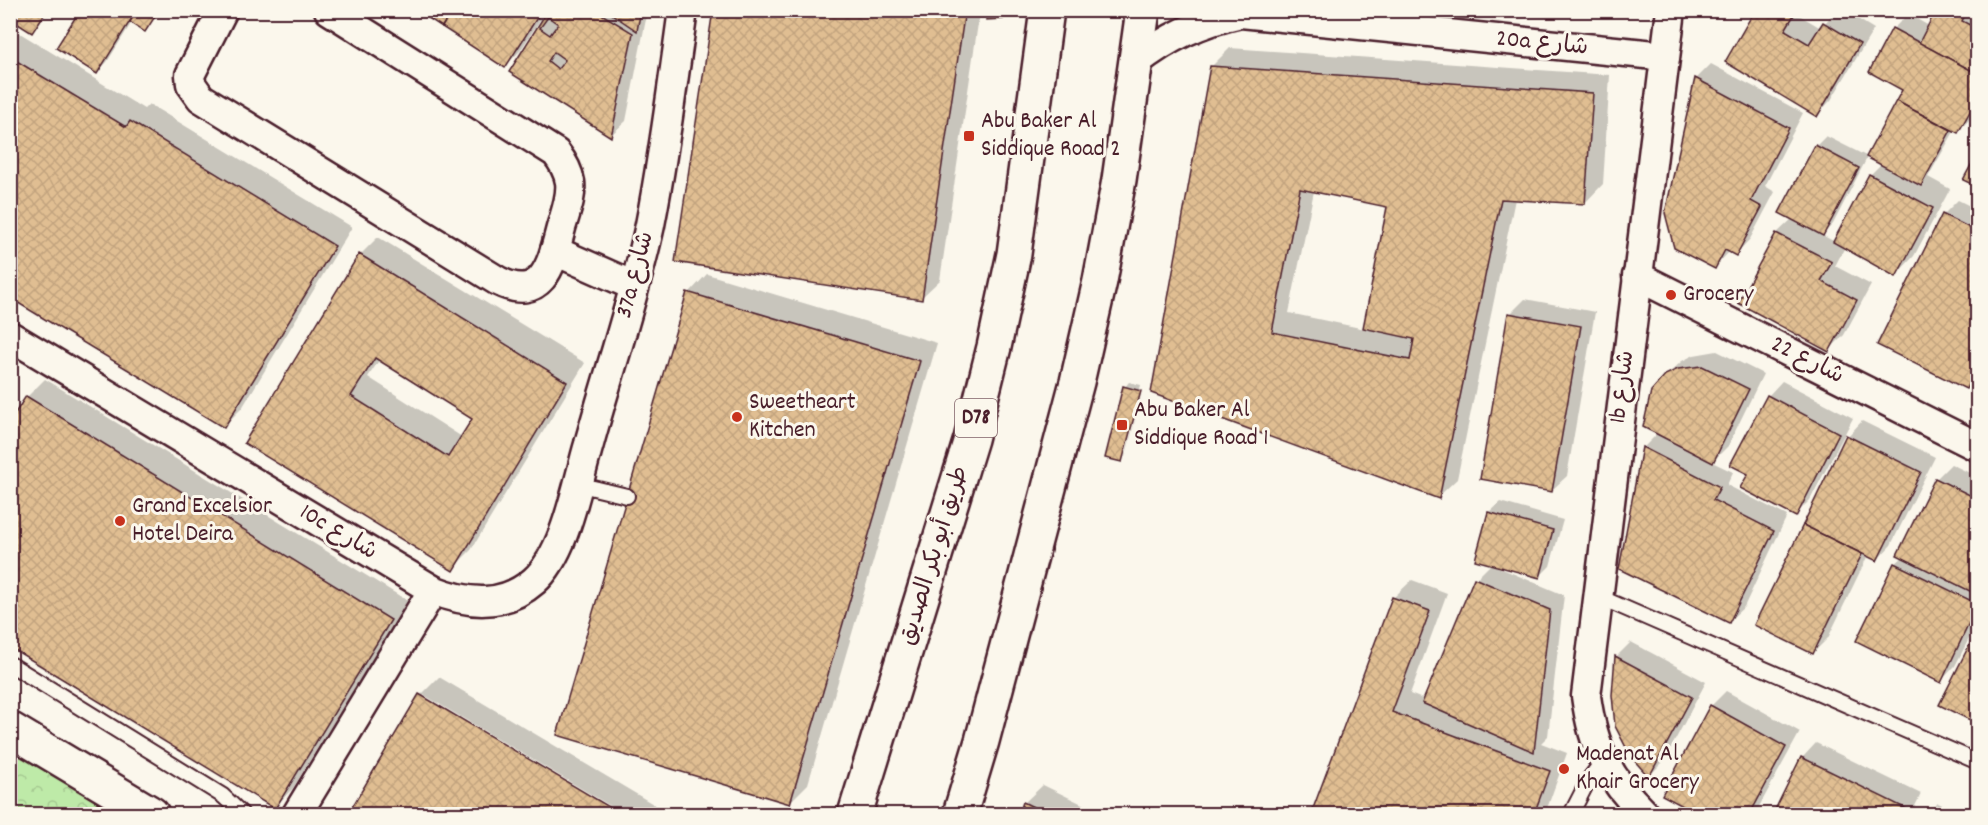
<svg xmlns="http://www.w3.org/2000/svg" width="1988" height="825" viewBox="0 0 1988 825" font-family="Dekko,'Playpen Sans Arabic',sans-serif">
  <style>
    .forest { fill: url(#forest-crowns); stroke: #84846a; stroke-width: 1.5 }
    .shadow { fill: #0003; fill-rule: evenodd }
    .building { fill: url(#building-cross-hatch); stroke: #4a1f2b; stroke-width: 1.5; fill-rule: evenodd }
    .lines { fill: none; stroke-linecap: round; stroke-linejoin: round }
    .service-casing { stroke: #4a1f2b; stroke-width: 18 }
    .minor-casing { stroke: #4a1f2b; stroke-width: 33 }
    .tertiary-casing { stroke: #4a1f2b; stroke-width: 38 }
    .primary-casing { stroke: #4a1f2b; stroke-width: 38 }
    .service { stroke: #fbf7ec; stroke-width: 14 }
    .minor { stroke: #fbf7ec; stroke-width: 28 }
    .tertiary { stroke: #fbf7ec; stroke-width: 33 }
    .primary { stroke: #fbf7ec; stroke-width: 33 }
    .poi-dot { fill: #c8321e; stroke: #fbf7ec; stroke-width: 2 }
    .labels { text-anchor: middle; dominant-baseline: central; stroke-width: 6; stroke-linejoin: round; paint-order: stroke }
    .shield { fill: #fbf7ec; stroke: #7f6065; stroke-width: 1.5 }
    .shield-label { font-size: 22px; font-weight: bold; fill: #4a1f2b }
    .street-label { font-size: 24px; fill: #4a1f2b; stroke: #fbf7ec }
    .poi-label { font-size: 24px; fill: #4a1f2b; stroke: #fbf7ec; text-anchor: start }
  </style>
  <defs>
    <pattern id="forest-crowns" width="20" height="18" patternUnits="userSpaceOnUse" patternTransform="scale(1.5)"><rect width="20" height="18" fill="#beeaa8"/><path d="M2 6a3 3 0 1 1 6 0M12 15a3 3 0 1 1 6 0" fill="none" stroke="#a5c891"/></pattern>
    <pattern id="building-cross-hatch" width="8" height="8" patternUnits="userSpaceOnUse" patternTransform="scale(1.5)"><rect width="8" height="8" fill="#e0be92"/><path d="M0 0l8 8M0 8l8-8" fill="none" stroke="#c2a37e"/></pattern>
  </defs>
  <rect width="100%" height="100%" fill="#fbf7ec"/>
  <filter id="ink" filterUnits="userSpaceOnUse"><feTurbulence type="fractalNoise" baseFrequency=".0167" numOctaves="2"/><feDisplacementMap in="SourceGraphic" scale="12" xChannelSelector="R" yChannelSelector="G"/><feConvolveMatrix kernelMatrix="1 2 1 2 8 2 1 2 1" color-interpolation-filters="sRGB"/></filter>
  <g filter="url(#ink)">
    <path class="forest" d="M11,738l125,76h-125z"/>
    <g class="shadow">
      <path d="M10,10h39l-17,22z"/>
      <path d="M82,10h77l-10,15 -17,-3 -25,40 -10,10z"/>
      <path d="M419,10h233l-6,9 -20,102 -15,14 -100,-63 32,-51 -3,-1 -20,31 -15,15z"/>
      <path d="M714,10h266l-40,270 -19,18z"/>
      <path d="M1757,10h44l-2,5 22,13 15,-18h7l31,19 -43,71 -14,15z"/>
      <path d="M1938,10h33l7,4v93l-6,10 -15,15 -2,-2 -27,47 22,12 -36,67 -18,19 -51,-28 -10,19 36,19 -27,50 -15,15 -89,-48 37,-69 16,-15 23,-72 10,-10 42,21 36,-68 -11,-60 15,-15 21,12zM1868,156l14,7 -12,12 -35,67 -13,-7 11,-11z"/>
      <path d="M10,27l134,82 5,-5 203,123 -110,181 -18,18 -214,-130z"/>
      <path d="M1230,48l380,27 -7,109 -18,19 -70,-4 -58,280 -19,18 -285,-105 58,-325zM1314,191l75,15 -24,123 -76,-16z"/>
      <path d="M1711,64l92,49 -38,73 10,6 -25,47 -14,15 -6,-3 -16,17 -47,-55 29,-134z"/>
      <path d="M1958,200l20,10v165l-12,12 -23,-172z"/>
      <path d="M378,237l207,126 -114,187 -19,19 -206,-127 114,-187zM380,359l94,59 -12,19 -94,-60z"/>
      <path d="M707,274l230,69 -129,441 -18,18 -101,-509z"/>
      <path d="M1525,299l70,13 -28,164 -15,14 -42,-176z"/>
      <path d="M1717,351l46,23 -35,72 -16,16 21,10 -6,13 60,31 -43,91 -15,14 -86,-173 15,-15 8,-57 16,-15 12,-6z"/>
      <path d="M45,379l363,222 -115,187 -18,19 -248,-410z"/>
      <path d="M1782,381l71,37 -43,82 -15,15 -27,-119z"/>
      <path d="M1129,382l12,3 -20,72h4l20,-71 -19,69 -5,5 4,-73z"/>
      <path d="M1862,421l73,36 -44,88 -14,15 -9,-5 -40,83 -15,15 -57,-29 92,-188z"/>
      <path d="M1951,464l27,13v144l-23,45 -14,15 -46,-117 8,-7 33,-78z"/>
      <path d="M1500,502l63,18 -13,46 -10,10 -47,-11 71,30 -16,141 -7,7 26,10 -22,61h-232l80,-216 19,-18 35,13 -37,101 15,6 51,-121 16,-16 -3,-51z"/>
      <path d="M1631,642l75,40 -42,79 -14,14 -37,-80 3,-38z"/>
      <path d="M439,677l231,137h-46l-200,-119v4l194,115h-268l71,-119z"/>
      <path d="M1726,691l74,41 -45,82h-54l-37,-20 47,-88z"/>
      <path d="M1816,743l105,51 -10,20h-136l27,-56z"/>
      <path d="M1043,785l60,29h-82l3,-11z"/>
      <path d="M1938,803l23,11h-35z"/>
    </g>
    <g class="building">
      <path d="M10,10h37l-15,23 -22,-14z"/>
      <path d="M80,10h57l-40,64 -41,-26z"/>
      <path d="M137,10l21,2 -13,20 -15,-10z"/>
      <path d="M416,10h36l-10,17z"/>
      <path d="M452,10h90l-37,58 -63,-41z"/>
      <path d="M548,10h47l38,23 -22,104 -102,-65zM548,17l10,7 -8,11 -10,-7zM554,52l11,8 -7,9 -10,-8z"/>
      <path d="M606,10h35l-4,21z"/>
      <path d="M713,10h252l-43,290 -247,-38z"/>
      <path d="M987,10h17l-1,9 -17,1z"/>
      <path d="M1755,10h42l-12,20 24,14 14,-22 37,22 -43,73 -92,-55z"/>
      <path d="M1936,10h32l-6,11 16,8v45l-59,-31z"/>
      <path d="M1892,28l86,46v23l-20,36 -62,-32 6,-11 -33,-18z"/>
      <path d="M10,57l116,70 4,-6 205,125 -111,182 -214,-130z"/>
      <path d="M1210,66l383,27 -8,111 -84,-5 -62,300 -288,-106zM1300,189l87,18 -24,121 51,11 -4,21 -138,-28z"/>
      <path d="M1695,78l94,50 -38,73 11,6 -26,49 -11,-6 -10,19 -41,-21 -9,-35z"/>
      <path d="M1896,101l55,29 -30,56 -55,-29z"/>
      <path d="M1815,145l44,23 -36,68 -44,-23z"/>
      <path d="M1978,152v35l-15,-7z"/>
      <path d="M1869,174l64,34 -37,69 -63,-35z"/>
      <path d="M1942,214l36,18v133l-12,24 -89,-44z"/>
      <path d="M1776,233l56,29 -11,19 36,19 -28,52 -91,-49z"/>
      <path d="M359,254l208,128 -114,189 -209,-128zM375,358l97,61 -24,38 -97,-61z"/>
      <path d="M687,292l233,69 -130,443 -233,-69z"/>
      <path d="M1508,313l73,13 -29,166 -72,-13z"/>
      <path d="M1702,366l47,23 -36,74 -70,-36 8,-36 14,-16 13,-6z"/>
      <path d="M1123,386l18,5 -19,71 -17,-4z"/>
      <path d="M1767,395l72,38 -43,84 -56,-29 8,-14 -18,-9z"/>
      <path d="M26,396l365,224 -116,189 -265,-162v-226z"/>
      <path d="M1846,435l75,37 -44,89 -74,-36z"/>
      <path d="M1642,447l78,40 -7,13 61,31 -45,92 -110,-54z"/>
      <path d="M1935,478l43,21v96l-81,-40z"/>
      <path d="M1488,512l65,18 -13,48 -65,-18z"/>
      <path d="M1803,525l59,29 -49,100 -59,-29z"/>
      <path d="M1894,563l84,41 -37,79 -85,-42z"/>
      <path d="M1474,578l76,32 -16,142 -112,-49z"/>
      <path d="M1392,597l38,14 -38,101 158,59 -16,43h-223z"/>
      <path d="M1978,628v96l-39,-19z"/>
      <path d="M1615,656l77,41 -43,80 -18,-20 -16,-31 -3,-31z"/>
      <path d="M419,694l202,120h-273z"/>
      <path d="M1710,705l76,42 -36,67h-52l-36,-19z"/>
      <path d="M1801,757l106,52 -2,5h-132z"/>
      <path d="M1023,802l25,12h-29z"/>
    </g>
    <g class="lines">
      <defs>
        <g id="service">
          <path d="M577,484l50,12"/>
          <path d="M1597,596l381,166"/>
          <path d="M10,664l213,132 19,18"/>
          <path d="M1571,814l18,-35 14,-18"/>
        </g>
        <g id="minor">
          <path d="M223,10l-33,65 1,9 10,14 297,183c46,23 54,-19 63,-53 4,-14 11,-31 9,-46 -2,-12 -7,-20 -14,-29l-227,-143"/>
          <path d="M1135,63c33,-26 65,-41 106,-50l424,43"/>
          <path d="M555,251l79,35"/>
          <path d="M1637,276l341,171"/>
          <path d="M10,336l423,254c35,14 70,18 101,-9 32,-28 43,-97 55,-137 20,-73 45,-145 61,-219 14,-71 23,-143 33,-215"/>
          <path d="M297,814l136,-224"/>
          <path d="M1645,814c-37,-36 -52,-66 -59,-118l85,-686"/>
        </g>
        <path id="tertiary" d="M10,729l142,85"/>
        <g id="primary">
          <path d="M855,814l116,-375 23,-92 20,-93 33,-244"/>
          <path d="M960,814l22,-73 95,-359 23,-101 19,-101 24,-170"/>
        </g>
      </defs>
      <use href="#service" class="service-casing"/>
      <use href="#minor" class="minor-casing"/>
      <use href="#tertiary" class="tertiary-casing"/>
      <use href="#primary" class="primary-casing"/>
      <use href="#service" class="service"/>
      <use href="#minor" class="minor"/>
      <use href="#tertiary" class="tertiary"/>
      <use href="#primary" class="primary"/>
    </g>
  </g>
  <g class="poi-dot">
    <rect x="963" y="130" width="12" height="12" rx="3"/>
    <circle cx="1671" cy="295" r="6"/>
    <circle cx="737" cy="417" r="6"/>
    <rect x="1116" y="419" width="12" height="12" rx="3"/>
    <circle cx="120" cy="521" r="6"/>
    <circle cx="1564" cy="769" r="6"/>
  </g>
  <g class="labels">
    <rect class="shield" x="955" y="399" width="42" height="38" rx="4.5"/>
    <g class="shield-label">
      <text x="976" y="418">D78</text>
    </g>
    <g class="street-label">
      <text transform="translate(1542 44) rotate(6)">20a شارع</text>
      <text transform="translate(636 275) rotate(-75)">37a شارع</text>
      <text transform="translate(1807 361) rotate(27)">شارع 22</text>
      <text transform="translate(1623 387) rotate(-83)">1b شارع</text>
      <text transform="translate(338 533) rotate(31)">10c شارع</text>
      <text transform="translate(935 556) rotate(-73)">طريق أبو بكر الصديق</text>
    </g>
    <g class="poi-label">
      <text x="981" y="122">Abu Baker Al<tspan x="981" dy="28">Siddique Road 2</tspan></text>
      <text x="1683" y="295">Grocery</text>
      <text x="749" y="403">Sweetheart<tspan x="749" dy="28">Kitchen</tspan></text>
      <text x="1134" y="411">Abu Baker Al<tspan x="1134" dy="28">Siddique Road 1</tspan></text>
      <text x="132" y="507">Grand Excelsior<tspan x="132" dy="28">Hotel Deira</tspan></text>
      <text x="1576" y="755">Madenat Al<tspan x="1576" dy="28">Khair Grocery</tspan></text>
    </g>
  </g>
  <rect width="1988" height="825" fill="none" stroke="#fbf7ec" stroke-width="36"/>
  <rect x="18" y="18" width="1952" height="789" fill="none" stroke="#4a1f2b" stroke-width="2" filter="url(#ink)"/>
</svg>
